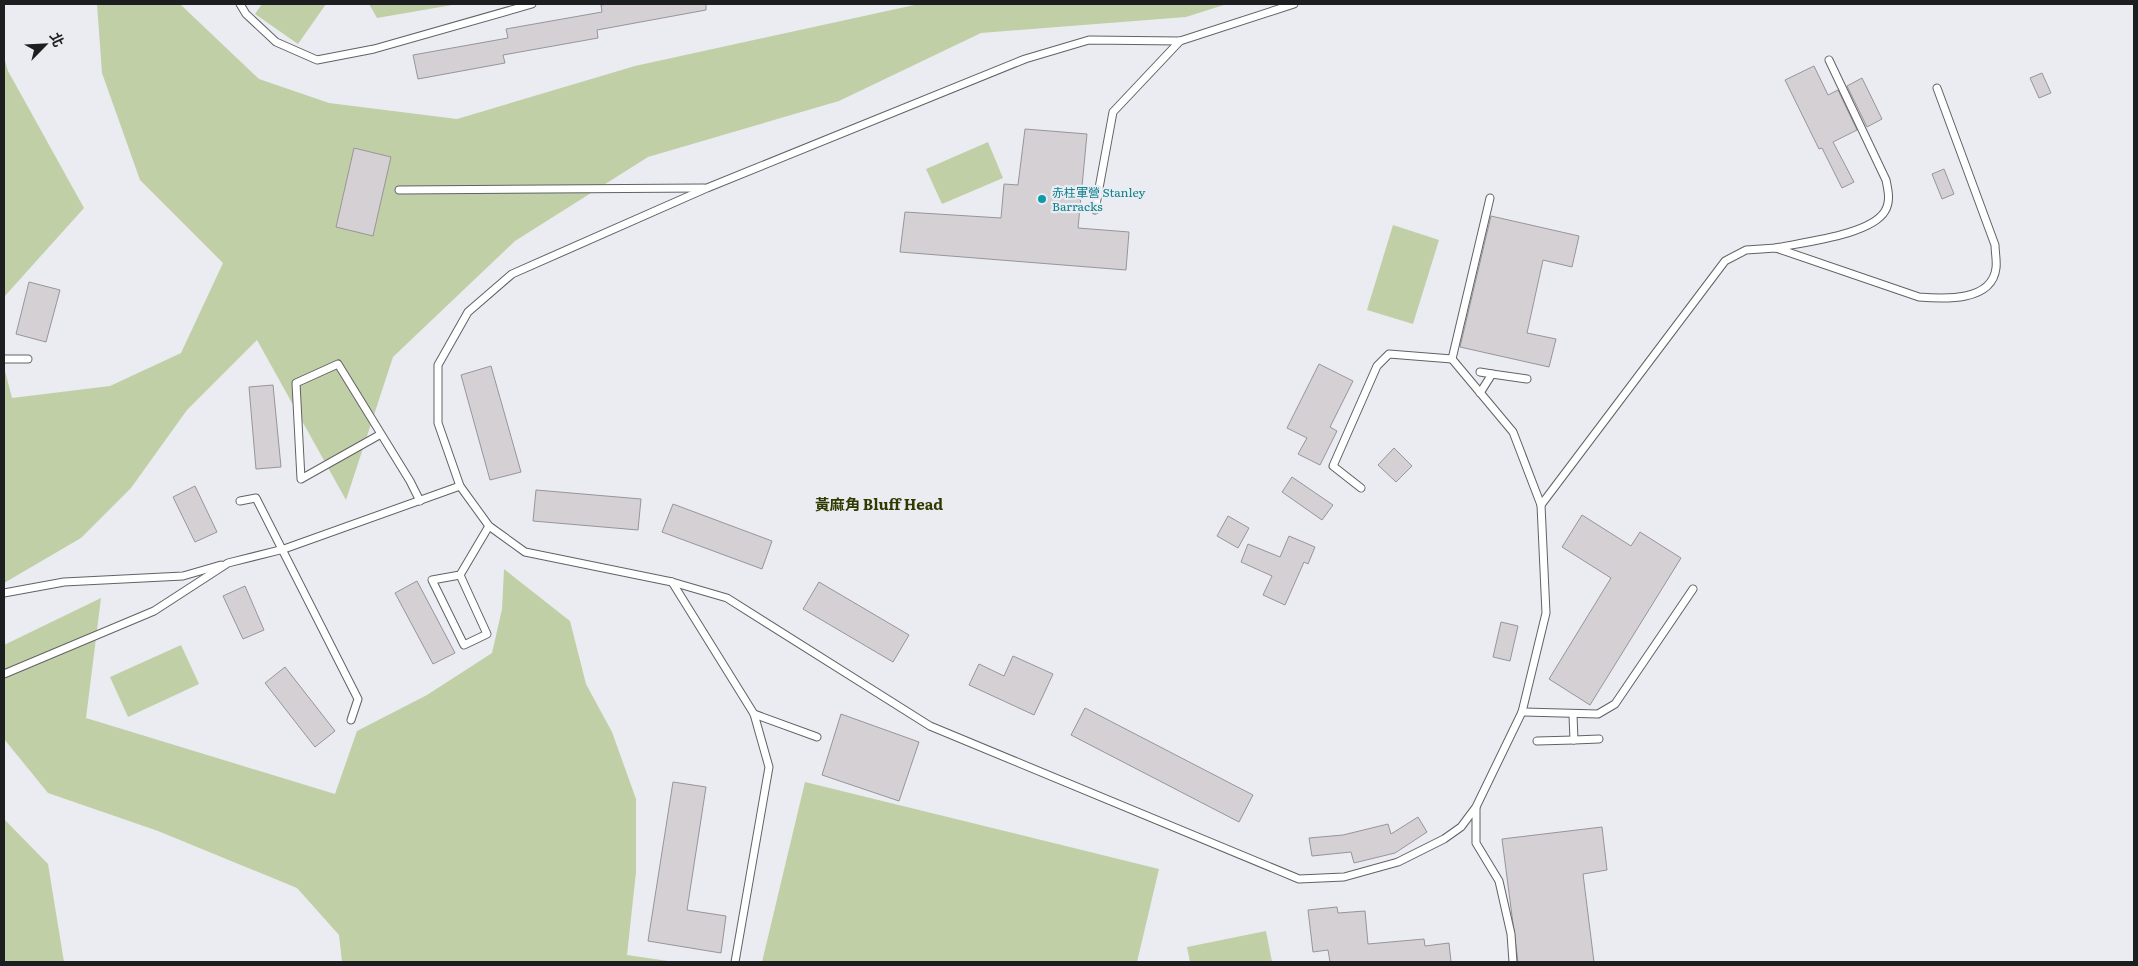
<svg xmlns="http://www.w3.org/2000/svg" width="2138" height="966" viewBox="0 0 2138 966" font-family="Literata,'Noto Sans TC',serif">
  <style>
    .green { fill: #c1cfa6 }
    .building { fill: #d4d0d4; stroke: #989598 }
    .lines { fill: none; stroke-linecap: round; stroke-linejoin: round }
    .lane-casing { stroke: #606266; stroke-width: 9 }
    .lane { stroke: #fff; stroke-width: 7 }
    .culture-dot { fill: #0f9aa8; stroke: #eaecf1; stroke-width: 2 }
    .labels { text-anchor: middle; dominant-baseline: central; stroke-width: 4.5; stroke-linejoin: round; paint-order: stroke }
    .culture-label { font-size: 12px; fill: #0d838f; stroke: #eaecf1; text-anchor: start }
    .quarter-label { font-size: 15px; font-weight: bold; fill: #2d3a00; stroke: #eaecf1 }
  </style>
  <rect width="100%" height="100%" fill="#eaecf1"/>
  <g class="green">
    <path d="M97,4h83l79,75 70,24 128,16 178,-53 284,-62h308l-41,13 -205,16 -142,68 -191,56 -133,84 -122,116 -47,143 -89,-160 -70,70 -56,78 -50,50 -77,45v-216l8,31 98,-12 71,-33 42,-90 -83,-83 -38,-107z"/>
    <path d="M262,4h64l-28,40 -43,-30z"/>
    <path d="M369,4h89l-81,14z"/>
    <path d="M4,57l4,14 76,137 -80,89z"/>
    <path d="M988,142l15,36 -61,26 -16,-35z"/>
    <path d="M1393,225l46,15 -26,84 -46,-14z"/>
    <path d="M504,569l66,52 16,63 26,48 24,67v73l-9,83 48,7h-333l-3,-27 -42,-47 -139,-57 -110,-38 -44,-54v-94l97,-47 -15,120 249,76 22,-63 70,-36 65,-42 10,-44z"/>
    <path d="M181,645l18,39 -71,33 -18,-40z"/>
    <path d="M805,782l354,87 -22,93h-375z"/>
    <path d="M4,819l44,45 16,98h-60z"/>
    <path d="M1266,931l6,31h-82l-3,-15z"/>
  </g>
  <g class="building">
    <path d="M608,4h98v6l-109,20 1,8 -95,17 2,8 -87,16 -5,-24 95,-17 -2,-9 96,-17 -1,-7z"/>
    <path d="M1814,66l14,29 10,-5 19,40 -24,12 21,40 -12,6 -20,-40 -3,1 -34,-69z"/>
    <path d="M2042,73l9,20 -12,5 -9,-20z"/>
    <path d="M1862,78l20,41 -15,8 -20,-41z"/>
    <path d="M1025,129l62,5 -9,94 51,4 -3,38 -226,-18 5,-40 96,6 3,-34 14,1z"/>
    <path d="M354,148l37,9 -18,79 -37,-9z"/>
    <path d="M1944,169l10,25 -12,5 -10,-25z"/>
    <path d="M1491,216l88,20 -7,31 -29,-7 -16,73 29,6 -7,28 -89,-20z"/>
    <path d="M29,282l31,8 -14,52 -30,-8z"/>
    <path d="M1319,364l34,17 -23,46 7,4 -17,34 -22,-11 9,-16 -20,-10z"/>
    <path d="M491,366l30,106 -31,8 -29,-105z"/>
    <path d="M273,385l8,82 -25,2 -7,-82z"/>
    <path d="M1394,448l18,18 -16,16 -18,-17z"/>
    <path d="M1292,477l41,28 -11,15 -40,-28z"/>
    <path d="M195,486l22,46 -22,10 -22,-45z"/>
    <path d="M536,490l105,9 -3,31 -105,-9z"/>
    <path d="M673,504l99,37 -10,28 -100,-37z"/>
    <path d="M1582,515l49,31 9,-14 41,26 -91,147 -41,-26 62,-101 -49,-31z"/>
    <path d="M1228,516l21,12 -11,20 -21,-12z"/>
    <path d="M1289,536l26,11 -7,17 -4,-2 -19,43 -22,-10 9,-19 -31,-14 7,-18 32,13z"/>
    <path d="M417,581l38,72 -22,11 -38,-71z"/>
    <path d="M819,582l90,53 -16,27 -90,-53z"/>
    <path d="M245,586l19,44 -21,9 -20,-43z"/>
    <path d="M1501,622l17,4 -8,35 -17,-4z"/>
    <path d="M1013,656l40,18 -19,41 -65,-30 10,-21 25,12z"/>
    <path d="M285,667l50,64 -20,16 -50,-64z"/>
    <path d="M1085,708l168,87 -14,27 -168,-87z"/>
    <path d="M841,714l78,28 -20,59 -77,-26z"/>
    <path d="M673,782l33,5 -19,123 39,6 -5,37 -73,-12z"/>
    <path d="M1418,817l9,15 -32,21 -41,10 -3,-11 -39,4 -3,-18 34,-3 45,-11 3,10z"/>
    <path d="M1602,827l5,43 -24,4 11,88h-76l-16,-123z"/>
    <path d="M1337,907l1,6 27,-2 3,33 56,-5 1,7 24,-3 2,19h-121l-2,-12 -15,2 -5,-42z"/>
  </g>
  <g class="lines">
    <defs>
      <g id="lane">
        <path d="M240,4l6,10 30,28 41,18 57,-11 158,-45"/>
        <path d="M1294,4l-114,37 -91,-1 -64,19 -318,129 -195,86 -44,38 -30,53v58l22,63 29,40 36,26 147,30 55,16 203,128 369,153 45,-2 54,-15 46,-23 17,-12 15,-20 46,-95 24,-99 -5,-108 184,-244 21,-11 30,-2 143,49c25,2 73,5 77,-29 1,-7 -1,-16 -1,-23l-58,-157"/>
        <path d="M399,190l305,-2"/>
        <path d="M1490,198l-38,161 61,73 28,73"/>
        <path d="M1095,210l18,-98 67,-71"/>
        <path d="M1776,248c27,-6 95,-13 109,-37 6,-10 3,-21 1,-31l-57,-120"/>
        <path d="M4,359h24"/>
        <path d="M1480,372l12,2"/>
        <path d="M1480,393l12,-19 35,5"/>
        <path d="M381,434l-80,45 -5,-96 42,-19 72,117 10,20"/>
        <path d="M1361,488l-28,-22 44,-100 12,-12 63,5"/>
        <path d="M240,501l16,-3 102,201 -7,21"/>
        <path d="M460,575l27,59 -23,11 -32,-65 28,-5 29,-49"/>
        <path d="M672,582l82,132 15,53 -34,195"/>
        <path d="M4,593l60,-11 119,-6 38,-11"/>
        <path d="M4,674l150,-63 74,-48 56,-14 176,-63"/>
        <path d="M1522,712l76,2 17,-10 78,-115"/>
        <path d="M754,714l63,23"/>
        <path d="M1573,715l1,25 25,-1"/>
        <path d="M1537,741l37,-1"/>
        <path d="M1476,808v35l23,38 12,53 2,28"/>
      </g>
    </defs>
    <use href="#lane" class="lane-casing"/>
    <use href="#lane" class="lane"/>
  </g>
  <circle class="culture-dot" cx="1042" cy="199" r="5"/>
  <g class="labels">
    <g class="culture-label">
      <text x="1052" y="192">赤柱軍營 Stanley<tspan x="1052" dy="14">Barracks</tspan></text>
    </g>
    <g class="quarter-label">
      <text x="879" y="503">黃麻角 Bluff Head</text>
    </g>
  </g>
  <rect width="2138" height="966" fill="none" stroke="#1d1e20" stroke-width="10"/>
  <g transform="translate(45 45) rotate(66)" stroke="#eaecf1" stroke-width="4" paint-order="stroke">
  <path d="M0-4L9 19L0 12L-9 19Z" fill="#1d1e20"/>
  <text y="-8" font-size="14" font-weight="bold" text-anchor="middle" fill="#1d1e20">北</text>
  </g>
</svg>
